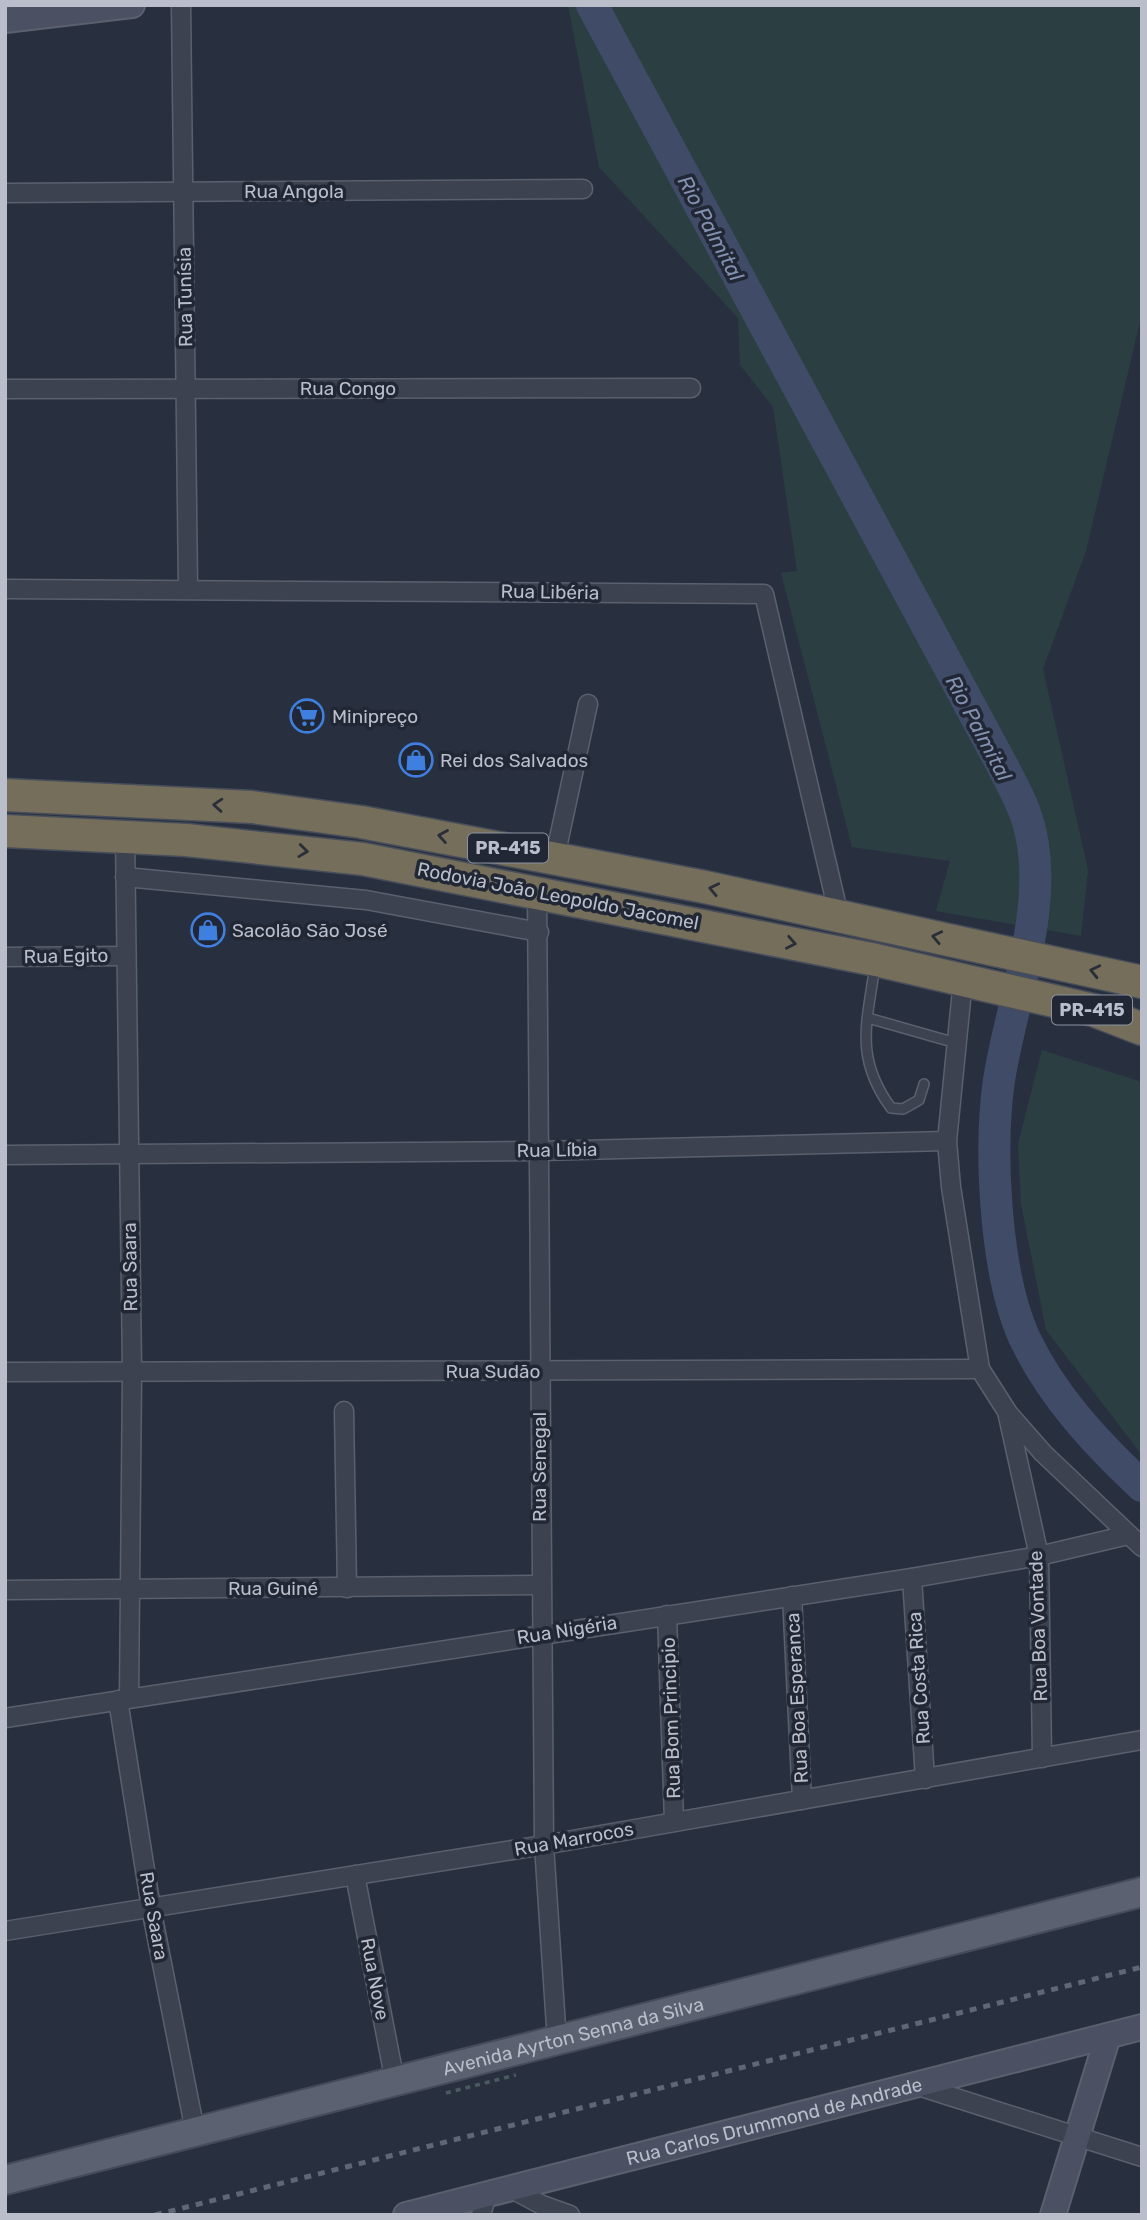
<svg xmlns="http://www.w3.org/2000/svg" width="1147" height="2220" viewBox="0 0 1147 2220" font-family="Rubik,sans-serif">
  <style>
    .green { fill: #2b3e42 }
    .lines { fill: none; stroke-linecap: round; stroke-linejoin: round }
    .river { stroke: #404c67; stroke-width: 32 }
    .lane-casing { stroke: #5a606d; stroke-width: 12 }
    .street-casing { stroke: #5a606d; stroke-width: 21 }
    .secondary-casing { stroke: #5a606d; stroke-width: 28 }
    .primary-casing { stroke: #464b59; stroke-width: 32 }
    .highway-casing { stroke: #474d5a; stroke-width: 35 }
    .path { stroke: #4a5a60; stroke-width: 3.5; stroke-dasharray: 5 5; stroke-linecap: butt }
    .lane { stroke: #3c4250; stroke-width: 9 }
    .street { stroke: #3c4250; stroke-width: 18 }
    .secondary { stroke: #4b5162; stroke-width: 24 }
    .primary { stroke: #5b6170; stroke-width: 28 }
    .highway { stroke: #756e5a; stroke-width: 32 }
    .rail { stroke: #5f6676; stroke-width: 5; stroke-dasharray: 7 7; stroke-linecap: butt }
    .oneway { stroke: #292e39 }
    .labels { text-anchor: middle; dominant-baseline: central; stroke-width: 7; stroke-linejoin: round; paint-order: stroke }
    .shield { fill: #212735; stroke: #8b919d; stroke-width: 2 }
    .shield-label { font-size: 18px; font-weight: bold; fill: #b9beca }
    .street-label { font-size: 19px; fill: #b9beca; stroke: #212735 }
    .poi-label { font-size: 19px; fill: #b9beca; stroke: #212735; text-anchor: start }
    .water-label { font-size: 21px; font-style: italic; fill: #8390af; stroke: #212735 }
  </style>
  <rect width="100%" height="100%" fill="#283040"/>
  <g class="green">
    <path d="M568,5h574v308l-56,238 -43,118 45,201 -7,66 -145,-25 14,-50 -98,-14 -71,-274 16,-2 -24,-164 -33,-42 -2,-47 -139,-151z"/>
    <path d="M1042,1050l100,32v373l-96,-125 -25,-126 -3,-60z"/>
  </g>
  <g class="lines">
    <path class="river" d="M592,5l410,760c8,16 17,31 23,48 30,81 -13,184 -26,267 -10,70 -4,192 25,257 28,59 71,105 118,149"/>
    <defs>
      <g id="lane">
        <path d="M875,965c-8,58 -21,92 16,143l12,1 16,-9 5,-16"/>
        <path d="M868,1018l88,25"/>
      </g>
      <g id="street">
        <path d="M181,5l7,584"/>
        <path d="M5,193l578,-4"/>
        <path d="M5,389l686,-1"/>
        <path d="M5,589l759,5 75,322"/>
        <path d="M125,836l7,535 -3,326"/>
        <path d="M555,857l33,-153"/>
        <path d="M125,877l241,23 173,32"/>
        <path d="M537,892l7,953 13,197"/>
        <path d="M5,957l121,-1"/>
        <path d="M963,980l-16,161 4,46 29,182 28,44 35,40 99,94"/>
        <path d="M5,1155l534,-4 408,-10"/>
        <path d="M5,1372l975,-3"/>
        <path d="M344,1411l3,177"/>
        <path d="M1008,1416l31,140 3,202"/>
        <path d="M912,1578l13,201"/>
        <path d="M5,1590l535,-5"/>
        <path d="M792,1596l10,204"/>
        <path d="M667,1615l7,206"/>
        <path d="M118,1700l33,208 44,223"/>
        <path d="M5,1718l907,-140 127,-22 89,-21"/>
        <path d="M355,1875l40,207"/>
        <path d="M5,1931l539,-86 598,-105"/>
        <path d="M915,2085l227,72"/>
        <path d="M510,2188l32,17 28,10"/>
        <path d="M481,2215l6,-21"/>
      </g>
      <g id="secondary">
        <path d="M5,20l127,-15"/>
        <path id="s1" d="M406,2215l736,-188"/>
        <path d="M1053,2215l55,-179"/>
      </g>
      <g id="primary">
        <path id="s2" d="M5,2180l1137,-288"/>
      </g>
      <g id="highway">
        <path d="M5,795l247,12 109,15 344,65 437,95"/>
        <path d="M5,831l181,9 177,19 513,101 217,50 49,19"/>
      </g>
    </defs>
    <use href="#lane" class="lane-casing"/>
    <use href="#street" class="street-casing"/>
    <use href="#secondary" class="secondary-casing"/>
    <use href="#primary" class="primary-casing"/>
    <use href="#highway" class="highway-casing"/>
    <path class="path" d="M446,2093l70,-18"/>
    <use href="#lane" class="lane"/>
    <use href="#street" class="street"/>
    <use href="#secondary" class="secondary"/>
    <use href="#primary" class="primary"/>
    <use href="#highway" class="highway"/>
    <path class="rail" d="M155,2215l987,-248"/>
  </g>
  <defs><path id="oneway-chevron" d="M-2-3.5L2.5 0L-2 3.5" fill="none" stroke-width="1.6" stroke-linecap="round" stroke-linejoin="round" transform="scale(1.75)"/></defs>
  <g class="oneway">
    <use href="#oneway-chevron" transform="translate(218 805) rotate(-176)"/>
    <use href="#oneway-chevron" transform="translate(443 836) rotate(-170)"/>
    <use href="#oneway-chevron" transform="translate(303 851) rotate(7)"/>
    <use href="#oneway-chevron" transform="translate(714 889) rotate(-168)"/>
    <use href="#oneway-chevron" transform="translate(937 937) rotate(-168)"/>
    <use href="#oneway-chevron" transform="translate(791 943) rotate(11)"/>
    <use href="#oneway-chevron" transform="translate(1095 971) rotate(-167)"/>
  </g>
  <defs>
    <symbol id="supermarket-ring" viewBox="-11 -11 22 22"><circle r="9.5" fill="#212735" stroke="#3f7fe0" stroke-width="1.5"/><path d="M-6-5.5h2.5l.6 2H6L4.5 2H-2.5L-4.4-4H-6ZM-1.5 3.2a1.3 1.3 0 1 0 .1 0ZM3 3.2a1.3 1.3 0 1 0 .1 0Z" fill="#3f7fe0"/></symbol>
    <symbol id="shop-ring" viewBox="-11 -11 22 22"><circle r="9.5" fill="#212735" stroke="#3f7fe0" stroke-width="1.5"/><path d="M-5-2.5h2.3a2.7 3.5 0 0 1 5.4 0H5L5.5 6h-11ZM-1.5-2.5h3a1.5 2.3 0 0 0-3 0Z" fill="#3f7fe0"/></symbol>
  </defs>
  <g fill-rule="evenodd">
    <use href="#supermarket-ring" x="288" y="697" width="38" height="38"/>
    <use href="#shop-ring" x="397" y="741" width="38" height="38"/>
    <use href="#shop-ring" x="189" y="911" width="38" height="38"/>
  </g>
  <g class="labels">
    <g class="shield">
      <rect x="468" y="833.5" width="80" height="29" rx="5"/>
      <rect x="1052" y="995.5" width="80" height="29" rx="5"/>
    </g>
    <g class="shield-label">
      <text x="508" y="848">PR-415</text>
      <text x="1092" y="1010">PR-415</text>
    </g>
    <g class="street-label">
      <text x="294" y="191">Rua Angola</text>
      <text transform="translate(185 297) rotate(-91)">Rua Tunísia</text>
      <text x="348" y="388">Rua Congo</text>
      <text transform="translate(550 592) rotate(1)">Rua Libéria</text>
      <text transform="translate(558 896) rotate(11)">Rodovia João Leopoldo Jacomel</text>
      <text transform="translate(66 956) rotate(-1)">Rua Egito</text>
      <text transform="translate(557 1150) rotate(-1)">Rua Líbia</text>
      <text transform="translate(130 1267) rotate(-91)">Rua Saara</text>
      <text x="493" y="1371">Rua Sudão</text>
      <text transform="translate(539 1467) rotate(-90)">Rua Senegal</text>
      <text x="273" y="1588">Rua Guiné</text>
      <text transform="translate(1038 1626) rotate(-92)">Rua Boa Vontade</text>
      <text transform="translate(567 1630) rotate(-9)">Rua Nigéria</text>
      <text transform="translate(919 1678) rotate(-94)">Rua Costa Rica</text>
      <text transform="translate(797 1698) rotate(-93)">Rua Boa Esperanca</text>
      <text transform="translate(671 1718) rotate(-92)">Rua Bom Principio</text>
      <text transform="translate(574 1839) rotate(-10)">Rua Marrocos</text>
      <text transform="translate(154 1916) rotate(80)">Rua Saara</text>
      <text transform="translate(375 1979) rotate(79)">Rua Nove</text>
      <text stroke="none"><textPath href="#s2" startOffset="586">Avenida Ayrton Senna da Silva</textPath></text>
      <text stroke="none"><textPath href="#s1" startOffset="380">Rua Carlos Drummond de Andrade</textPath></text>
    </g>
    <g class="poi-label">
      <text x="332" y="716">Minipreço</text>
      <text x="440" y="760">Rei dos Salvados</text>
      <text x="232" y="930">Sacolão São José</text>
    </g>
    <g class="water-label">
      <text transform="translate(711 228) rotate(62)">Rio Palmital</text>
      <text transform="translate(979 728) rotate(62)">Rio Palmital</text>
    </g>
  </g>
  <rect width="1147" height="2220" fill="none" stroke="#b9beca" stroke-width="14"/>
</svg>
